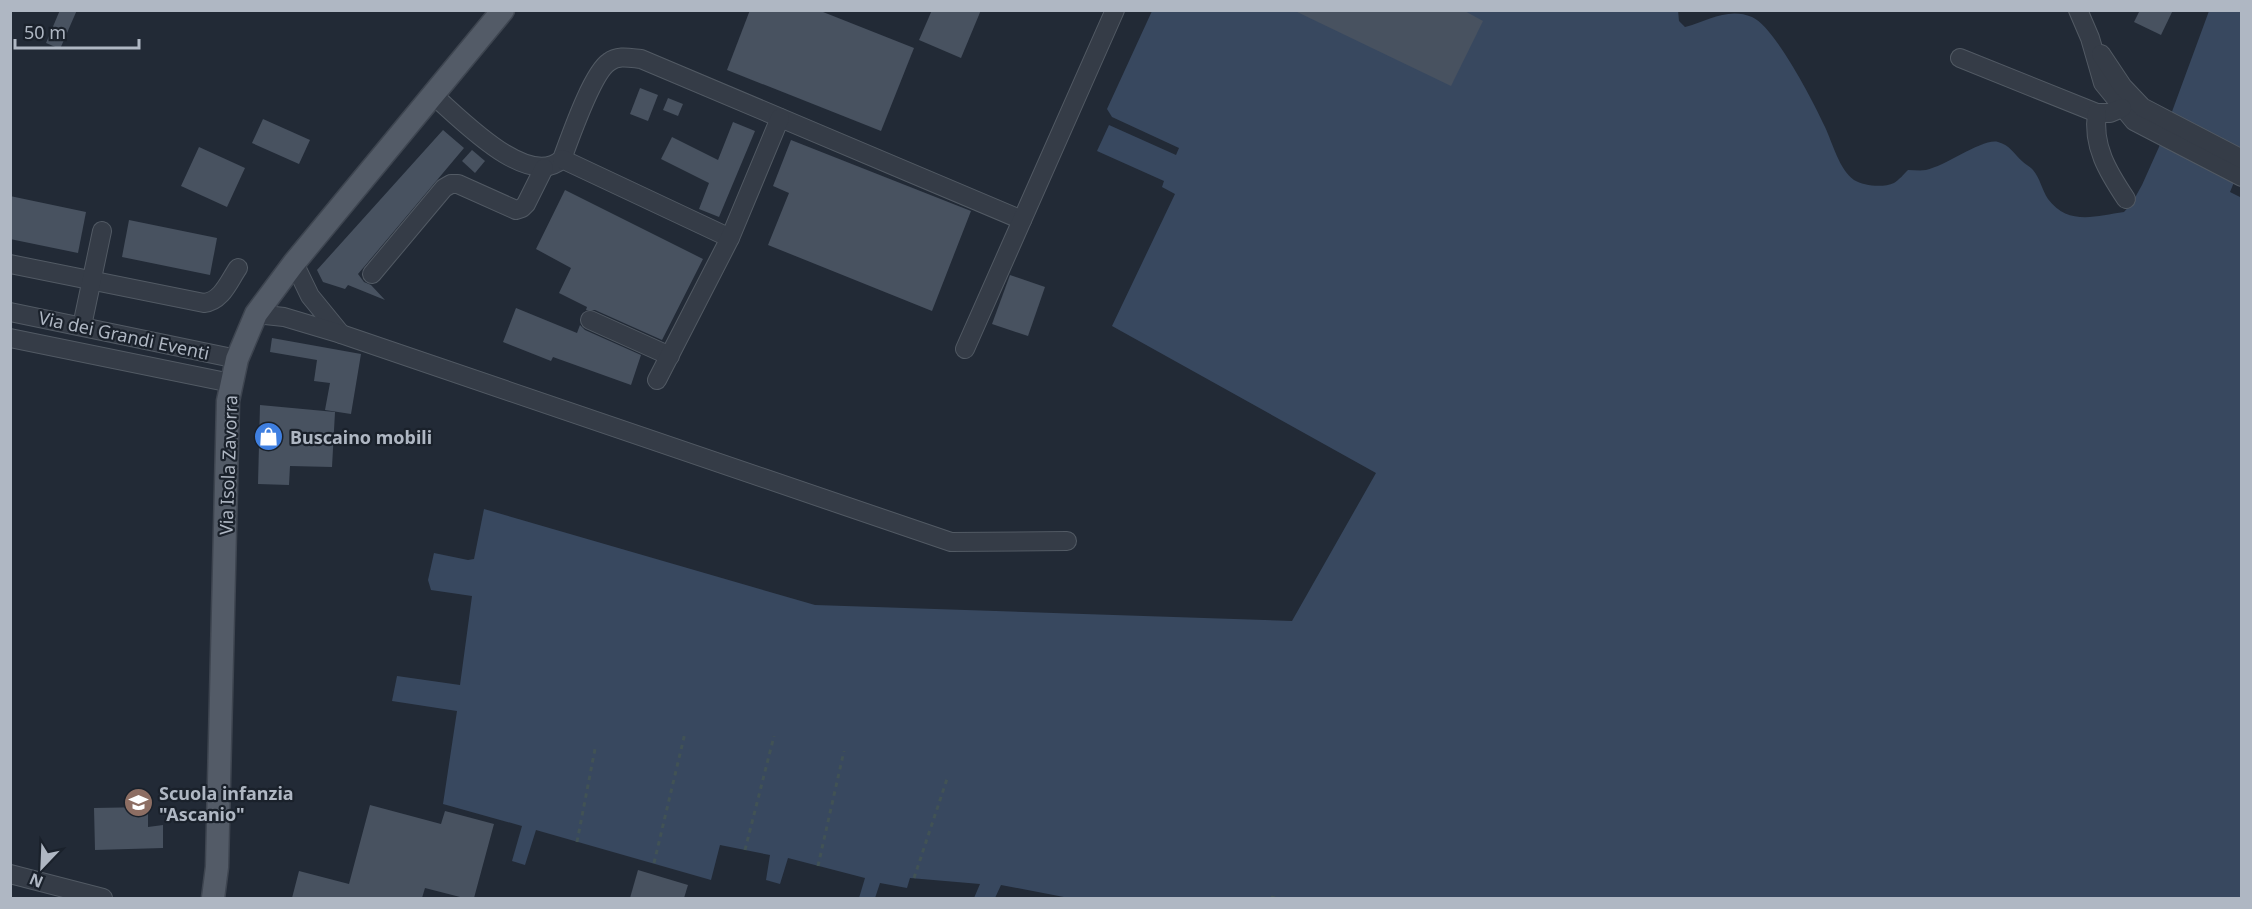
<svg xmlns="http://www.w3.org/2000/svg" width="2252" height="909" viewBox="0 0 2252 909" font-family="'Noto Sans',sans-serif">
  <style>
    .water { fill: #38485f }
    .building { fill: #485260 }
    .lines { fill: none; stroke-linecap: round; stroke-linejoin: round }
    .minor-casing { stroke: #525a64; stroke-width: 20 }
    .major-casing { stroke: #3e4550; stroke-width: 25 }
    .path { stroke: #415255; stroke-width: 3; stroke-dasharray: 4.5 4.5; stroke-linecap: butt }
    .minor { stroke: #353c47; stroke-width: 18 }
    .major { stroke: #535b67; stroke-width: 22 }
    .labels { text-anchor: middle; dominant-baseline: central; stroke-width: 4.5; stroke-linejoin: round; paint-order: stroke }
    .street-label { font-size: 18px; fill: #afb7c3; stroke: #1a212b }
    .poi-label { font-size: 18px; font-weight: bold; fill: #afb7c3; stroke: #1a212b; text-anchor: start }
  </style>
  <rect width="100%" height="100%" fill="#222a36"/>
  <path class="water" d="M1678,10l1,11 6,6c23,-6 43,-20 67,-10 23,10 62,86 73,110 8,17 14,42 29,53 10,6 29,8 40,3 5,-3 10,-9 14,-13 6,0 12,1 18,0 20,-4 57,-32 72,-28 12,3 16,12 25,20 3,3 8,5 10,8 7,8 9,20 15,29 20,27 48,17 76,13l8,-9 10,-18 17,-38 50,-136h32v154l-11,27 12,6 -1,700h-1172l-68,-13 -6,13h-21l6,-14 -70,-6 -3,10 -27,-5 -5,15h-16l6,-20 -77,-20 -8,26 -14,-4 4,-25 -50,-10 -9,35 -175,-50 -11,35 -13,-4 10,-35 -79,-22 14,-93 -65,-10 5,-25 63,9 12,-89 -41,-6 -3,-10 6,-27 34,7 6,-1 10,-50 331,96 477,16 84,-148 -264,-147 63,-132 -13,-7 2,-6 -67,-30 12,-26 67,30 3,-7 -67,-31 -5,-8 45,-98z"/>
  <g class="building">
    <path d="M60,10h17l-17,39 -14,-6z"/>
    <path d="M750,10h68l96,38 -33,83 -154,-61z"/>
    <path d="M932,10h49l-20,48 -42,-18z"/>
    <path d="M1293,10h170l20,11 -32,65z"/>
    <path d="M2140,10h33l-12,25 -27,-13z"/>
    <path d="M640,88l18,7 -10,26 -18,-7z"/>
    <path d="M668,98l15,6 -5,12 -15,-6z"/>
    <path d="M263,119l47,21 -11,24 -47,-21z"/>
    <path d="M733,122l22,9 -36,86 -20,-8 10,-26 -48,-24 11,-22 46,23z"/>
    <path d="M443,130l21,18 -106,126 6,8 7,3 14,15 -37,-15 -3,4 -22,-7 -6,-12z"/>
    <path d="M791,140l180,71 -39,100 -164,-66 21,-52 -16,-7z"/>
    <path d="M199,147l46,21 -18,39 -46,-21z"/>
    <path d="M472,150l13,11 -10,12 -13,-12z"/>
    <path d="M565,190l138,69 -41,81 -67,-30h-9l1,-3 -28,-14 12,-25 -35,-19z"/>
    <path d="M10,196l76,16 -8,41 -68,-14z"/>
    <path d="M129,220l88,18 -7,37 -88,-18z"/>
    <path d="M1010,275l35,12 -17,49 -36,-12z"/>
    <path d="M516,308l61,25 3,-8 5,5 56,25 -10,30 -78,-28 -2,4 -48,-19z"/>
    <path d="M272,338l89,16 -10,60 -26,-4 5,-27 -16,-2 3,-21 -47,-8z"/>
    <path d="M260,405l75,7 -3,55 -42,-1 -1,19 -31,-1z"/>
    <path d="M370,805l71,19 4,-13 49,13 -20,74h-10l-39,-10 -3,10h-130l7,-27 50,13z"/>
    <path d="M148,807v20l15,-2v23l-68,2 -1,-42z"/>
    <path d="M638,870l50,15 -4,13h-54z"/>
  </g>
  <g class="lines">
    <defs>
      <g id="minor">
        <path d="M2078,10l12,28 13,45 31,38 108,56"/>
        <path d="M2101,54l22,33 19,20 100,52"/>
        <path d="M1960,58l137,55h13l12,-5"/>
        <path d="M432,94c26,22 96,97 130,65 8,-21 30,-86 47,-97 9,-7 21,-4 32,-3l381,161"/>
        <path d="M2097,113c-5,33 11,59 29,86"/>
        <path d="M562,159l168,79"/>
        <path d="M294,263l16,33 31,38"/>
        <path d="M10,264l194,39c18,-2 25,-22 34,-35"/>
        <path d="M372,274l72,-86 7,-4h7l58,26 6,-2 4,-4 18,-36"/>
        <path d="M10,312l227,47"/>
        <path d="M256,314l28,3 57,17 610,208 116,-1"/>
        <path d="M590,320l80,36"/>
        <path d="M82,326l20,-95"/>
        <path d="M10,338l221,45"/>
        <path d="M965,349l150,-339"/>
        <path d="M657,380l73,-142 50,-120"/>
        <path d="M10,874l93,24"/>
      </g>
      <path id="major" d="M213,898l4,-31 11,-466 9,-42 19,-45 38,-51 209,-253"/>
    </defs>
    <use href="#minor" class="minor-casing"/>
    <use href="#major" class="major-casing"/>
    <g class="path">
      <path d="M577,842l18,-93"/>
      <path d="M745,850l29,-114"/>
      <path d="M654,863l31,-130"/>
      <path d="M818,866l26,-115"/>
      <path d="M914,878l34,-102"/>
      <path d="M1271,897l4,1"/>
    </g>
    <use href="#minor" class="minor"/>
    <use href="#major" class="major"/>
  </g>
  <defs>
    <symbol id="shop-disc" viewBox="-11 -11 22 22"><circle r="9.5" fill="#3f7fe0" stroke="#1a212b"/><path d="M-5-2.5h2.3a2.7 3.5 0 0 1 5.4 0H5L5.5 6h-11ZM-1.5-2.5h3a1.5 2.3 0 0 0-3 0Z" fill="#fff"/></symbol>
    <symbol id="school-disc" viewBox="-11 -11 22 22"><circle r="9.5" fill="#8d6e63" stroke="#1a212b"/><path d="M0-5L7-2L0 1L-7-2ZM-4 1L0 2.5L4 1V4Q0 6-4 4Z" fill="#fff"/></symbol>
  </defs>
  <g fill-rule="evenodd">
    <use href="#shop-disc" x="252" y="420" width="33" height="33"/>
    <use href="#school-disc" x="122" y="786" width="33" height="33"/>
  </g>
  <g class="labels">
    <g class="street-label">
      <text transform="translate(124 335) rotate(12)">Via dei Grandi Eventi</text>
      <text transform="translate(228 465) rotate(-88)">Via Isola Zavorra</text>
    </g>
    <g class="poi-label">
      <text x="290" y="437">Buscaino mobili</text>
      <text x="159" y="793">Scuola infanzia<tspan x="159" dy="21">"Ascanio"</tspan></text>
    </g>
  </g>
  <rect width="2252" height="909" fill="none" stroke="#afb7c3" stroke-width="24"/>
  <g transform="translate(42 867) rotate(203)" stroke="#1a212b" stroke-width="4.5" paint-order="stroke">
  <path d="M0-4.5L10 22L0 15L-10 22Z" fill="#afb7c3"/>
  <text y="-9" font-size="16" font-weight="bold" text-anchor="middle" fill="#afb7c3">N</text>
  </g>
  <path d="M15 39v9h124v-9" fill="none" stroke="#afb7c3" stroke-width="3"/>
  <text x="24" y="39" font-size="18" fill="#afb7c3" stroke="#1a212b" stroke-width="4.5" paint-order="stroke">50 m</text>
</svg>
